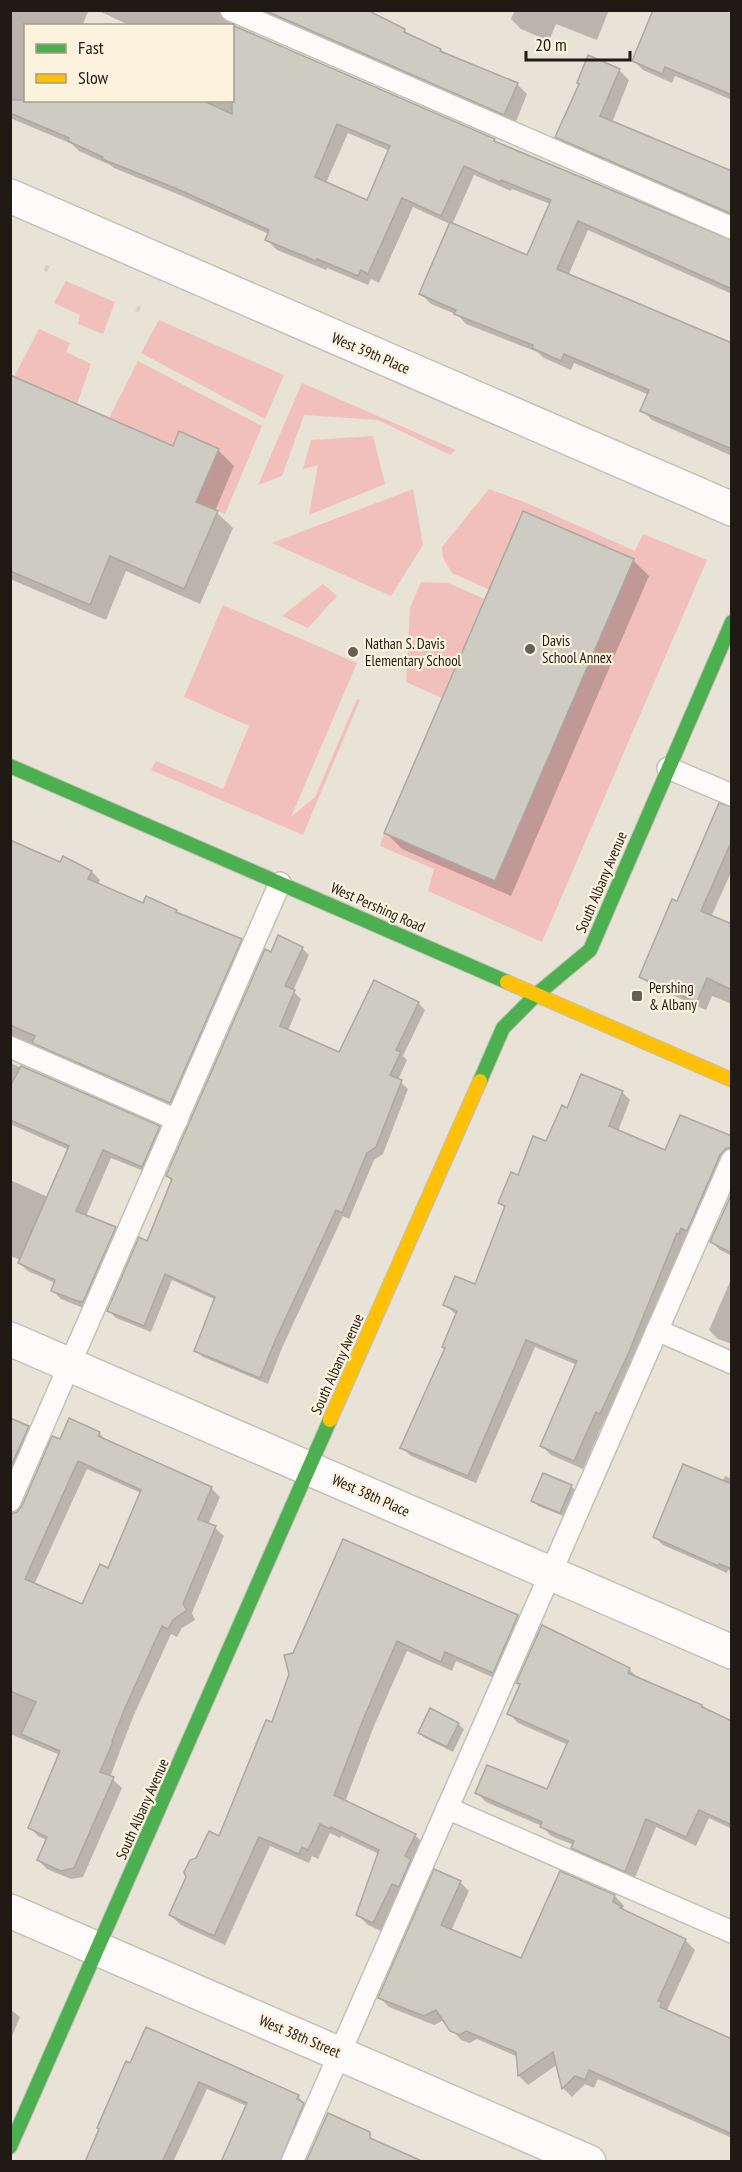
<svg xmlns="http://www.w3.org/2000/svg" width="742" height="2172" viewBox="0 0 742 2172" font-family="'PT Sans Narrow',sans-serif">
  <style>
    .green { fill: #f1c0bc }
    .shadow { fill: #0003; fill-rule: evenodd }
    .building { fill: #cecbc2; stroke: #aaa89f; stroke-width: 1.5; fill-rule: evenodd }
    .lines { fill: none; stroke-linecap: round; stroke-linejoin: round }
    .lane-casing { stroke: #c4c0b7; stroke-width: 24 }
    .street-casing { stroke: #c4c0b7; stroke-width: 36 }
    .fast-casing { stroke: #c4c0b7; stroke-width: 16 }
    .slow-casing { stroke: #c4c0b7; stroke-width: 16 }
    .path { stroke: #d2d0cd; stroke-width: 4; stroke-dasharray: 6 3; stroke-linecap: butt }
    .lane { stroke: #fcfbf9; stroke-width: 21 }
    .street { stroke: #fcfbf9; stroke-width: 33 }
    .fast { stroke: #4caf50; stroke-width: 14 }
    .slow { stroke: #ffc107; stroke-width: 14 }
    .poi-dot { fill: #666158; stroke: #fdf2dd; stroke-width: 2 }
    .labels { text-anchor: middle; dominant-baseline: central; stroke-width: 4.5; stroke-linejoin: round; paint-order: stroke }
    .street-label { font-size: 15px; fill: #1f1b14; stroke: #fdf2dd }
    .poi-label { font-size: 15px; fill: #1f1b14; stroke: #fdf2dd; text-anchor: start }
  </style>
  <rect width="100%" height="100%" fill="#e9e2d7"/>
  <g class="green">
    <path d="M66,281l49,21 -12,32 -25,-10 2,-9 -26,-12z"/>
    <path d="M159,320l125,55 -19,44 -124,-66z"/>
    <path d="M39,329l31,14 -4,9 25,12 -14,40 -63,-27z"/>
    <path d="M138,361l124,65 -37,88 -29,-12 23,-53 -40,-18 -6,15 -64,-28z"/>
    <path d="M302,383l154,67 -6,5 -72,-35 -74,-5 -22,61 -24,9z"/>
    <path d="M373,436l12,48 -76,31 9,-50 -15,4 8,-29z"/>
    <path d="M413,489l10,56 -32,51 -119,-53z"/>
    <path d="M489,489l38,14 108,48 8,-17 64,26 -165,382 -114,-51 6,-22 -54,-23 4,-13 111,48 139,-321 -144,30 -38,-17 -9,-15 -1,-11z"/>
    <path d="M421,582l27,1 37,16 -43,99 -36,-16 4,-74z"/>
    <path d="M323,584l14,12 -29,32 -26,-12z"/>
    <path d="M223,605l134,58 -66,154 24,-20 42,-98 3,1 -57,135 -152,-65 5,-9 67,28 26,-63 -65,-29z"/>
  </g>
  <g class="shadow">
    <path d="M10,10h79l-7,16h-56v74h206l262,40 4,4 234,98v52l-144,-64 -20,46 164,69v111l-80,-36 -10,-10 7,-15 -75,-32 -3,7 -27,-12 -7,-6 -71,-28 -8,-9 -27,-11 -10,-10 29,-70 -37,-17 -34,76 -8,-4 -3,6 -41,-17 -1,2 -49,-20 -10,-10 2,-6 -82,-36 -73,-30 -4,-3 -31,-14 -7,-7 -62,-26zM348,133l42,18 -23,51 -41,-19zM474,175l37,16 1,-2 38,15 -22,53 -76,-32z"/>
    <path d="M97,10h136l-4,6 2,10h-100z"/>
    <path d="M254,10h110l40,20 8,7 29,13 4,5 72,29 10,10 -12,30z"/>
    <path d="M515,10h94l-12,30 -41,-16 -7,17 -28,-12 -10,-10z"/>
    <path d="M732,14v86l-57,-24 -3,7 -29,-13 -10,-10z"/>
    <path d="M619,70l10,10 -17,43 120,49v46l-165,-71 -10,-10z"/>
    <path d="M10,377l164,71 44,2 16,16 -19,45 18,17 -33,76 -74,-33 -20,49 -96,-41z"/>
    <path d="M524,513l109,47 16,16 -138,320 -109,-47 -16,-16z"/>
    <path d="M732,808v62l-21,47 21,8v79l-20,-8 -6,14 -56,-25 -9,-9 37,-73z"/>
    <path d="M10,842l51,22 31,8 8,8 -2,5 46,20 32,6 5,4 60,26 8,8 -70,162 -169,-64z"/>
    <path d="M302,948l7,7 -16,36 8,8 -13,32 52,23 35,-72 43,21 7,7 -22,46 4,4 -9,20 10,9 -25,65 -9,6 -25,59 -6,-3 -61,132 -14,36 -65,-27 -7,-7 20,-50 -44,-20 -21,52 -35,-14 -7,-7 39,-68 25,-61 -6,-6 104,-222z"/>
    <path d="M10,1063l149,65 8,8 -16,38 -40,-16 -25,58 29,13 8,8 -35,73 -27,-11 -9,-9 3,-7 -27,-12 -9,-8 2,-3 -11,-4v-76l38,17 21,-47 -59,-26z"/>
    <path d="M622,1092l8,8 -12,31 48,21 66,-9v18l-124,260 -3,-2 -22,50 -32,-14 -9,-9 35,-81 -42,-18 -59,136 -65,-27 -9,-8 44,-99 11,-34 -12,-10 31,-19 30,-77 -6,-6 47,-60 21,-33z"/>
    <path d="M732,1197v59l-12,-6 -8,-8z"/>
    <path d="M732,1277v67l-14,-5 -9,-9z"/>
    <path d="M10,1420l18,7 9,9 -27,60z"/>
    <path d="M99,1433l9,9 103,46 9,9 -12,28 7,3 9,8 -32,77 3,7 -13,8 -5,9 -6,-3 -38,83 -23,60 12,11 -39,89 -12,2 -24,-10 -9,-9 10,-19 -10,-5 -8,-9 30,-72 -50,-21v-220l8,-1 5,-6 38,-66zM87,1469l54,24 -32,77 -27,36 -48,-21z"/>
    <path d="M725,1476l7,3v93l-4,-2 -1,3 -64,-28 -8,-8 67,-55z"/>
    <path d="M571,1486l5,5 -10,26 -28,-11 -5,-5z"/>
    <path d="M518,1616l10,10 -25,56 -47,-21 -4,10 -45,-20 -33,75 -29,76 70,33 10,10 -42,87 -15,-7 -10,-10 21,-61 -38,-18 -1,2 -10,-5 -12,26 -6,-3 -3,7 -39,-17 -45,99 -44,-20 -11,-10 27,-56 23,-21 53,-114 18,-50 -5,-18z"/>
    <path d="M629,1669l10,10 63,27 30,16v107l-23,-11 -13,28 -40,-19 -22,53 -52,-23 -9,-9 1,-3 -23,-9 -9,-10 -56,-24 -9,-9 71,-2 20,-46 -50,-22 -9,-9 12,-29 -3,-2z"/>
    <path d="M458,1724l6,5 -11,23 -28,-14 -5,-5z"/>
    <path d="M561,1873l54,23 9,10 -2,4 63,30 10,10 -28,60 65,30v98l-134,-59 -4,9 -9,-4 -13,13 -9,-9 -5,-24 -30,21 -9,-9 -1,-19 -41,-18 -7,4 -9,-3 -17,-20 -10,5 -45,-18 -9,-9 80,-116 9,9 -18,40 70,29z"/>
    <path d="M10,2009l10,8 -10,24z"/>
    <path d="M127,2063l171,33 13,16 -22,50h-66l24,-56 -40,-17 -34,73h-86z"/>
  </g>
  <g class="building">
    <path d="M264,10h103l38,19 -1,3 37,17 -1,2 78,32 -14,32z"/>
    <path d="M653,10h79v85l-67,-28 -3,7 -30,-13z"/>
    <path d="M232,25l263,114 -1,2 238,99v49l-154,-68 -21,48 175,74v106l-92,-38 9,-21 -85,-36 -3,7 -29,-13 1,-3 -79,-31 2,-4 -37,-16 31,-72 77,33 24,-55 -50,-20 -1,2 -36,-16 -23,50 -39,-18 -34,76 -7,-4 -3,6 -41,-17 -1,2 -51,-21 4,-10 -94,-42 -73,-29 1,-2 -35,-16 1,-3 -59,-25v-13h192l30,14zM337,124l53,22 -23,54 -52,-23z"/>
    <path d="M588,55l32,14 -20,47 132,55v43l-177,-77 24,-53 -2,-1z"/>
    <path d="M10,375l163,71 6,-15 40,18 -23,53 22,9 -34,78 -74,-33 -20,49 -80,-34z"/>
    <path d="M523,511l111,48 -139,322 -111,-48z"/>
    <path d="M719,803l13,4v33l-31,71 31,13v66l-25,-12 -10,24 -58,-25 33,-78 5,2z"/>
    <path d="M10,840l50,22 3,-6 29,15 -4,8 55,24 3,-7 31,14 -1,2 66,27 -72,164 -138,-60 3,-7 -25,-11z"/>
    <path d="M278,935l25,12 -18,39 10,4 -15,36 59,26 35,-72 45,22 -23,48 5,2 -11,23 12,5 -26,67 -9,6 -25,60 -6,-3 -61,131 -15,37 -66,-27 21,-54 -50,-23 -21,52 -37,-15 32,-74 8,4 25,-62 -6,-3 99,-227 6,3z"/>
    <path d="M21,1066l139,60 -18,41 -39,-17 -27,61 40,16 -33,75 -3,-1v1l-29,-11 4,-11 -37,-17 51,-117 -59,-26v-33z"/>
    <path d="M581,1074l42,17 -14,35 56,24 15,-35 52,21v11l-7,2 -5,6 -33,76 -6,-3 -2,6 -2,-1 -48,119 -29,62 -4,-2 -22,49 -34,-15 37,-85 -51,-21 -58,136 -68,-28 45,-100 -3,-1 15,-36 -14,-6 12,-29 20,8 30,-78 -7,-3 13,-31 7,3 15,-39 13,5 16,-36 5,3z"/>
    <path d="M732,1193v60l-22,-11z"/>
    <path d="M10,1418l19,8 -19,42z"/>
    <path d="M69,1418l31,14 -2,4 114,51 -14,32 18,7 -33,78 4,6 -14,10 -5,9 -6,-3 -37,82 -13,33 1,1 -13,30 14,5 -40,91 -13,3 -24,-11 10,-23 -19,-9 32,-77 -39,-17 15,-32 -26,-11v-177l7,-2 5,-6 30,-70 8,3zM78,1461l63,29 -33,78 -8,-4 -18,40 -57,-25z"/>
    <path d="M683,1464l49,20v85l-13,-5 -1,2 -65,-29z"/>
    <path d="M543,1473l29,12 -12,28 -29,-12z"/>
    <path d="M343,1539l175,76 -25,58 -48,-21 -4,10 -44,-21 -32,74 -31,80 82,39 -11,22 6,3 -12,28 -7,-3 -19,39 -17,-8 23,-65 -48,-23 -1,2 -10,-5 -12,26 -6,-3 -3,7 -40,-17 -45,99 -45,-21 17,-38 -2,-5 6,-12 6,-2 13,-27 10,5 47,-116 6,2 17,-48 -5,-19 9,-2z"/>
    <path d="M542,1625l88,43 -2,5 74,32v2l30,14v104l-33,-15 -13,27 -40,-18 -21,53 -54,-24 3,-7 -34,-14 2,-5 -67,-29 12,-28 60,24 21,-48 -61,-27 13,-30 -4,-1z"/>
    <path d="M430,1708l29,15 -12,24 -29,-14z"/>
    <path d="M434,1869l27,12 -20,44 80,33 39,-87 55,24 -2,7 8,4 -1,2 66,31 -28,62 4,1 -2,5 72,32v95l-143,-64 -4,10 -10,-4 -13,13 -9,-37 -35,24 -2,-24 -50,-21 -6,4 -10,-4 -14,-21 -12,6 -46,-18z"/>
    <path d="M146,2027l153,68 -2,4 7,4 -24,59h-59l26,-59 -48,-21 -37,80h-77l14,-33 -2,-1 29,-67 4,2z"/>
    <path d="M328,2113l42,19v6l54,24h-118z"/>
  </g>
  <g class="lines">
    <defs>
      <g id="lane">
        <path d="M231,10l501,218"/>
        <path d="M668,768l64,27"/>
        <path d="M10,1047l167,73"/>
        <path d="M657,1330l75,33"/>
        <path d="M10,1501l270,-618"/>
        <path d="M447,1808l285,124"/>
        <path d="M292,2162l440,-1002"/>
      </g>
      <g id="street">
        <path d="M10,196l722,313"/>
        <path d="M10,1339l722,313"/>
        <path d="M10,1911l579,251"/>
      </g>
      <g id="fast">
        <path d="M10,766l497,216"/>
        <path d="M480,1081l23,-53 33,-33 54,-45 142,-328"/>
        <path d="M10,2147l320,-727"/>
      </g>
      <g id="slow">
        <path d="M507,982l225,98"/>
        <path d="M330,1420l150,-339"/>
      </g>
    </defs>
    <use href="#lane" class="lane-casing"/>
    <use href="#street" class="street-casing"/>
    <use href="#fast" class="fast-casing"/>
    <use href="#slow" class="slow-casing"/>
    <g class="path">
      <path d="M45,271l3,-6"/>
      <path d="M137,312l3,-7"/>
    </g>
    <use href="#lane" class="lane"/>
    <use href="#street" class="street"/>
    <use href="#fast" class="fast"/>
    <use href="#slow" class="slow"/>
  </g>
  <g class="poi-dot">
    <circle cx="530" cy="649" r="6"/>
    <circle cx="353" cy="652" r="6"/>
    <rect x="631" y="990" width="12" height="12" rx="3"/>
  </g>
  <g class="labels">
    <g class="street-label">
      <text transform="translate(371 353) rotate(23)">West 39th Place</text>
      <text transform="translate(601 882) rotate(-67)">South Albany Avenue</text>
      <text transform="translate(378 907) rotate(24)">West Pershing Road</text>
      <text transform="translate(337 1364) rotate(-66)">South Albany Avenue</text>
      <text transform="translate(371 1495) rotate(24)">West 38th Place</text>
      <text transform="translate(142 1809) rotate(-66)">South Albany Avenue</text>
      <text transform="translate(300 2036) rotate(23)">West 38th Street</text>
    </g>
    <g class="poi-label">
      <text x="542" y="640">Davis<tspan x="542" dy="17">School Annex</tspan></text>
      <text x="365" y="643">Nathan S. Davis<tspan x="365" dy="17">Elementary School</tspan></text>
      <text x="649" y="987">Pershing<tspan x="649" dy="17">&amp; Albany</tspan></text>
    </g>
  </g>
  <rect width="742" height="2172" fill="none" stroke="#1f1b14" stroke-width="24"/>
  <rect x="24" y="24" width="210" height="78" fill="#fdf2dd" stroke="#a49c8d" stroke-width="1.5"/>
  <rect x="36" y="44" width="30" height="9" fill="#4caf50" stroke="#a49c8d" stroke-width="1.5"/>
  <text x="78" y="54" font-size="18" fill="#1f1b14">Fast</text>
  <rect x="36" y="74" width="30" height="9" fill="#ffc107" stroke="#a49c8d" stroke-width="1.5"/>
  <text x="78" y="84" font-size="18" fill="#1f1b14">Slow</text>
  <path d="M526 51v9h104v-9" fill="none" stroke="#1f1b14" stroke-width="3"/>
  <text x="535" y="51" font-size="18" fill="#1f1b14" stroke="#fdf2dd" stroke-width="4.5" paint-order="stroke">20 m</text>
</svg>
